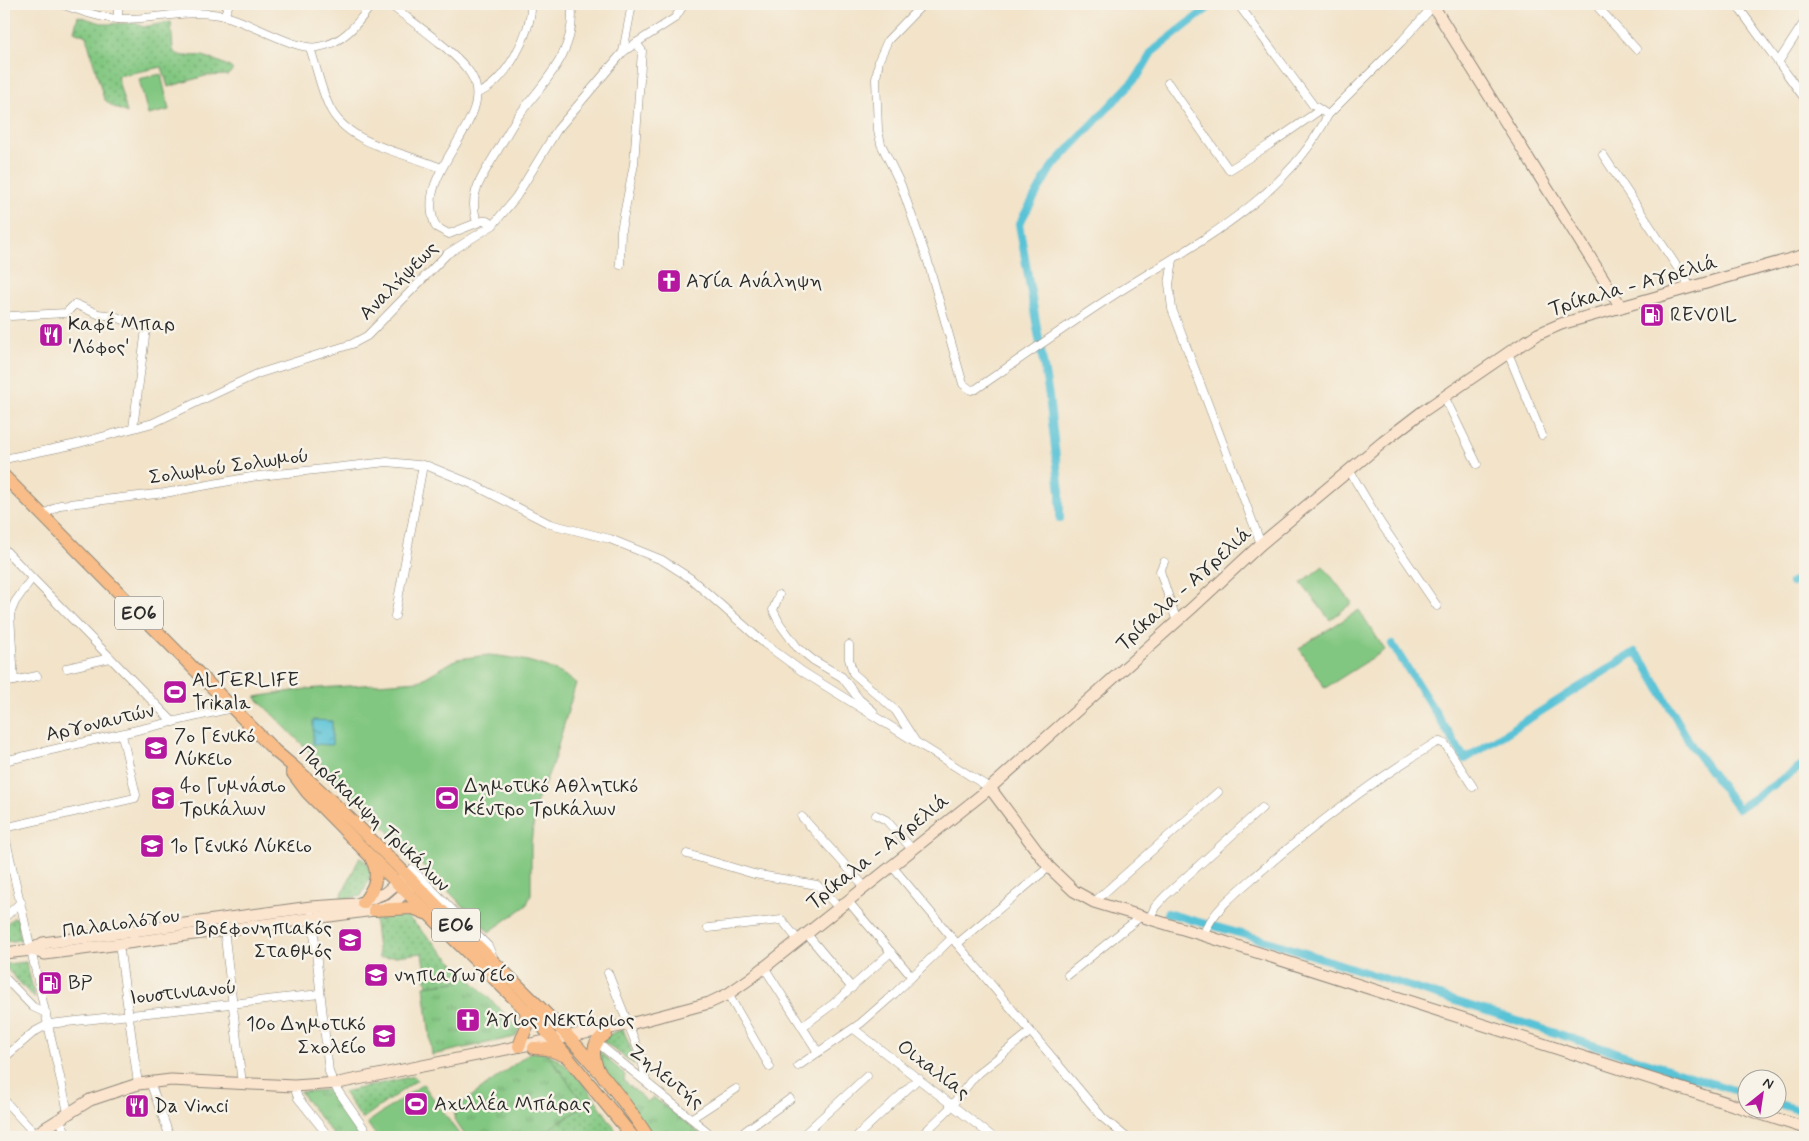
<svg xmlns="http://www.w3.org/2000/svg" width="1809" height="1141" viewBox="0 0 1809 1141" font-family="Mynerve,sans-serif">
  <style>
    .grass { fill: url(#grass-dots); stroke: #567956 }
    .park { fill: url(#park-tufts); stroke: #567956 }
    .garden { fill: #82c781; stroke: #567956 }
    .water { fill: url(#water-ripples); stroke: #427680 }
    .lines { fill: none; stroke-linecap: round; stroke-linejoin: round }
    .canal { stroke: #59c2d6; stroke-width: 8 }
    .street-casing { stroke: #8e877a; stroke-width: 9 }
    .secondary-casing { stroke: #8e877a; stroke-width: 13 }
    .primary-casing { stroke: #8e877a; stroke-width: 14 }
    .street { stroke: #fff; stroke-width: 8 }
    .secondary { stroke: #fce5cf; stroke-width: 11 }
    .primary { stroke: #f8bd88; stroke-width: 12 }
    .labels { text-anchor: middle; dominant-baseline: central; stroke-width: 5; stroke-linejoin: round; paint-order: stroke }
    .shield { fill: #f7f3e8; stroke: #686764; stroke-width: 1 }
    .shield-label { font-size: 19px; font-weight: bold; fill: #2b2b2b }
    .street-label { font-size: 20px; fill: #2b2b2b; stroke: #f7f3e8 }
    .poi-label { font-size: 20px; fill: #2b2b2b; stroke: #f7f3e8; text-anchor: start }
  </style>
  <defs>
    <pattern id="grass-dots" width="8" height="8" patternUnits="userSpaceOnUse" patternTransform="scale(1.25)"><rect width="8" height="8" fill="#82c781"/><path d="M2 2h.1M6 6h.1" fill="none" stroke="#6ba26a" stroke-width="1.8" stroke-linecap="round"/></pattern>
    <pattern id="park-tufts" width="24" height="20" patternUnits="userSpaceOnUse" patternTransform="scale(1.25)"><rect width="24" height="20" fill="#82c781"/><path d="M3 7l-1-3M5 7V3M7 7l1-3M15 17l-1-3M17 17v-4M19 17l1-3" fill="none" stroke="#6ba26a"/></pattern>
    <pattern id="water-ripples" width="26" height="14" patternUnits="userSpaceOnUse" patternTransform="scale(1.25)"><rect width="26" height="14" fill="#59c2d6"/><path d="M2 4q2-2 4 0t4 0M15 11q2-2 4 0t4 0" fill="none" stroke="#4a9eae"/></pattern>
  </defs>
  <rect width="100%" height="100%" fill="#f7f3e8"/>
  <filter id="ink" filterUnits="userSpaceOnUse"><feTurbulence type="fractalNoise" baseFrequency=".02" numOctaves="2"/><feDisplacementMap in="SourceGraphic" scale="10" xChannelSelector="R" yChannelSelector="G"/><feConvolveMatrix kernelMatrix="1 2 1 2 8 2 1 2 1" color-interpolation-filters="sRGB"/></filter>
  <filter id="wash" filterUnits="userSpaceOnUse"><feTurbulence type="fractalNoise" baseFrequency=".0096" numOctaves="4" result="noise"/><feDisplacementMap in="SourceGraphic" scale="20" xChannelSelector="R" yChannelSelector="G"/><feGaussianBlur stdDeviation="1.12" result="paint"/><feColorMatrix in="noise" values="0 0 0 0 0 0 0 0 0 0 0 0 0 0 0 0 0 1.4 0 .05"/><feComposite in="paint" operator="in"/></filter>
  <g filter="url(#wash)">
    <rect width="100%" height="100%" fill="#f2e3c9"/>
    <g class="grass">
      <path d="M78,16l27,8 31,-1 7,4 28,-5 2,28c8,10 20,4 30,6 10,3 19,7 27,11l3,3 -5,5 -23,1 -37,11 -6,-20 -45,9 10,37 -15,-7 -8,-7 -18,-63 -12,-5z"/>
      <path d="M360,857l8,7 4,11 -11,21 -22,4z"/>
      <path d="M402,911l62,62 -8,9 -29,4 -5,-33 -43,5 -5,-42z"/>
      <path d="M13,918h4l4,22 -17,2v-16z"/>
      <path d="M26,962l9,35 -1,1 -29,-31 2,-3z"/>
      <path d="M623,1029l12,30v6l-32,-24 1,-4z"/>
      <path d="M547,1053c32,16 54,55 73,84h-83l48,-32z"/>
      <path d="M414,1076l3,4 -55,39 -19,-27z"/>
    </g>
    <g class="park">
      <path d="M464,973l56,56 -5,8 -83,18 -8,-69 32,-4z"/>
      <path d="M599,1051l26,24 -1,6 24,21 5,-5 52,40h-54l-54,-71z"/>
      <path d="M531,1052l16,1 38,52 -48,32h-71l-12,-18 2,-11z"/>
      <path d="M327,1090l3,2 33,45h-28l-35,-45z"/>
    </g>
    <g class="garden">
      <path d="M161,74l8,36 -21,5 -9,-36z"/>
      <path d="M1323,566l29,37 -22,17 -29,-37z"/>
      <path d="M1359,610l26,40 -60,38 -26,-40z"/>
      <path d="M489,655c31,3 62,9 87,28l-23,80 -17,41 -5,39v52l-5,11 -37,26 -234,-235 51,-8 113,-8 38,-22z"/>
      <path d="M423,1084l38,53h-84l-10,-14z"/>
    </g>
    <path class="water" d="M313,720l19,1v24l-19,-1z"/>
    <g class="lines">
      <g class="canal">
        <path d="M1060,519v-27l-11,-96 -30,-172 32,-56 87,-92 14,-24 61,-48"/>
        <path d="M1792,583l13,-6"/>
        <path d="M1392,644l73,115 170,-107 10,12 48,84 45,61 67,-45"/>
        <path d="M1167,913l107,30 472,151"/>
        <path d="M1776,1103l29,9"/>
      </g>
    </g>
  </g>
  <g filter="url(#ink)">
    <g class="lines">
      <defs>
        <g id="street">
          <path d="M61,4c18,6 38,14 58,15 36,1 71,-11 106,-3 24,6 71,35 93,31 26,-4 39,-23 54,-43"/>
          <path d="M118,4v15"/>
          <path d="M389,4c21,16 67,48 81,69 31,46 -60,97 -34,154l13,7 33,-13h5l6,4"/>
          <path d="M923,4l-35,36 -9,20 -3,19 2,51 3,14 20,41 27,77 35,122 8,6 5,-1c47,-32 93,-65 141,-96 76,-48 169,-94 211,-178l-15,-10 -75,-101"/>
          <path d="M1595,4l41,45"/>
          <path d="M1736,4l69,95"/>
          <path d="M224,16l5,-12"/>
          <path d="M636,43l39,-25 9,-14"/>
          <path d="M310,48c7,20 11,44 21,62 20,36 76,43 110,58"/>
          <path d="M623,52l9,-48"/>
          <path d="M1779,61l26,-40"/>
          <path d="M1168,83l61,87 40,-25 51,-35"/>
          <path d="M477,93c27,-7 56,-62 54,-89"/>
          <path d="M1328,115l73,-73 34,-38"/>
          <path d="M1603,155l88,133"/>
          <path d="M477,222c-9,-26 3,-42 16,-64 9,-14 16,-29 26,-43 26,-34 59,-65 52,-111"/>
          <path d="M1173,260l-4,24 3,25 89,235"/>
          <path d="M11,316l55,-3 9,-9 23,10 16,2 32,13 -13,99"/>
          <path d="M1508,353l34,82"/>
          <path d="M1444,396l33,68"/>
          <path d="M4,459l68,-14 81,-22 104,-49 95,-30 15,-8 80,-82 46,-29 23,-28 41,-67 66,-78 13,-9 6,8 -8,113 -13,66 -1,35"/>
          <path d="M1349,470l31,52 57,84"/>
          <path d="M43,515l17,-10 105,-12 86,-16 136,-15 41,4 44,18 78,40 60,15 52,21 28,18 75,66 38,28 187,116"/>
          <path d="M4,549l169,173"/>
          <path d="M1164,562l-4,9 17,51"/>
          <path d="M779,595l-6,15 7,14 17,23 16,13 29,17 17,22 14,12"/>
          <path d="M395,616l28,-151"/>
          <path d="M849,645v14l4,14 43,38 19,30"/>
          <path d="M67,668l43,-10"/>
          <path d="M14,681l-4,-67 5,-12 17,-24"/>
          <path d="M4,683l33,-7"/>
          <path d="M4,761l228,-53"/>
          <path d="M876,815l10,5 26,29"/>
          <path d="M802,817l62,69"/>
          <path d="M4,828l131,-30 1,-3 -14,-60"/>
          <path d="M4,832l64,280"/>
          <path d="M687,854l67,20 63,11 21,22"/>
          <path d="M891,865l212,253 23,19"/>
          <path d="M406,875l6,-6 76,77 5,11"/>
          <path d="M847,900l65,77"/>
          <path d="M1094,902l124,-110"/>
          <path d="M312,915l17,157 7,16 34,49"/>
          <path d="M4,918l17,-16"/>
          <path d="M1149,920l6,-13 10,-11 97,-88"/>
          <path d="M708,928l74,-8 16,20"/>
          <path d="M224,929l18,155"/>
          <path d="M806,933l46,55"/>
          <path d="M1203,935c11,-26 35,-44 56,-62 55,-48 114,-92 176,-130l5,-1 5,2 28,43"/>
          <path d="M119,944l19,140"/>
          <path d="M957,944l92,-77"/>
          <path d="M764,967l54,85"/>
          <path d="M608,973l34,86 4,22"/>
          <path d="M1068,975l72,-58"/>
          <path d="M4,977l29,30 13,6"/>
          <path d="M728,994l42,73"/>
          <path d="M802,1027l31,-23 58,-52"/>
          <path d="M854,1029l139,108"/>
          <path d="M595,1041l119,96"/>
          <path d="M4,1058l30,-26 15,-8 271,-30"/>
          <path d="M798,1066l63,-43 33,-29 58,-56"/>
          <path d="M150,1082l20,55"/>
          <path d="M294,1086l4,12 31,39"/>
          <path d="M4,1100l31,34"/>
          <path d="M58,1118l11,19"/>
          <path d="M692,1118l44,-29"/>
          <path d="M737,1137l53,-38"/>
          <path d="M801,1137l66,-61"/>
          <path d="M856,1137l63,-59"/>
          <path d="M920,1137l29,-28 25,-32 56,-45"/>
        </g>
        <g id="secondary">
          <path d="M1432,4l189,303"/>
          <path d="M990,788l59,79 25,24 20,11 109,33 602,193"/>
          <path d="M32,950l11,-7 268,-36 46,-3 28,-11 18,-15"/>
          <path d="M4,953l28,-3 13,4 329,-44 18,-6 21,-19"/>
          <path d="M31,1137l59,-37 48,-16 33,-4 123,6 44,-3 292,-59 79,-21 19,-9 23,-16 239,-190 202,-180 69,-64 122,-102 39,-30 86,-59 30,-19 23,-10 244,-69"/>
        </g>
        <g id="primary">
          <path d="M4,476l271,275c64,53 121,114 180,173 68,67 141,132 193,213"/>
          <path d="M292,772l15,20 63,64 172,170 91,111"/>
          <path d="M363,903c10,-13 18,-27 9,-43"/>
          <path d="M374,910l39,-2 12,5"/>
          <path d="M519,1046l8,-20 -1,-16"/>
          <path d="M534,1048l13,1 19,7"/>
          <path d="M598,1070c-6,-15 -7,-27 8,-36"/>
        </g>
      </defs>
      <use href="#street" class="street-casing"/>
      <use href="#secondary" class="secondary-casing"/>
      <use href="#primary" class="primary-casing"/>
      <use href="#street" class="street"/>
      <use href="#secondary" class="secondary"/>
      <use href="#primary" class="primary"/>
    </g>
  </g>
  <defs>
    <symbol id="church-square" viewBox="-11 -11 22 22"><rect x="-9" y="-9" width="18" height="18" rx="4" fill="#b5179e" stroke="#f7f3e8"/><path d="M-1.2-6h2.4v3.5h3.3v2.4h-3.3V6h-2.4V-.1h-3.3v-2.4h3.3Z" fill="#fff"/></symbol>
    <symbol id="fuel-square" viewBox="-11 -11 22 22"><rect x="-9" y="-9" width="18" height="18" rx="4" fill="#b5179e" stroke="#f7f3e8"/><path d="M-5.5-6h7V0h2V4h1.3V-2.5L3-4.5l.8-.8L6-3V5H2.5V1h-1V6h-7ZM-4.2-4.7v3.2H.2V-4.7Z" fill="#fff"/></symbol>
    <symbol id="restaurant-square" viewBox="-11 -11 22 22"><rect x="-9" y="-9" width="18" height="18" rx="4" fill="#b5179e" stroke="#f7f3e8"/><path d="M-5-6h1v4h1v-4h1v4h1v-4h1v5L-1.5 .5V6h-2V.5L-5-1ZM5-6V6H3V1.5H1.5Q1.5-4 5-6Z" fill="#fff"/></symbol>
    <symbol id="stadium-square" viewBox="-11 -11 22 22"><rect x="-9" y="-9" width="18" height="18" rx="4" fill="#b5179e" stroke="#f7f3e8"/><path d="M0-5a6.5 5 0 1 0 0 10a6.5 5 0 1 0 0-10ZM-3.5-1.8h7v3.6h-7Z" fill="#fff"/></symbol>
    <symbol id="school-square" viewBox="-11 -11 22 22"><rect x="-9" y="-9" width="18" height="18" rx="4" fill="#b5179e" stroke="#f7f3e8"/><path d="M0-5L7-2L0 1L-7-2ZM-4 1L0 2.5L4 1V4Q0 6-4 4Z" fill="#fff"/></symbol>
  </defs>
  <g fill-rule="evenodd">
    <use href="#church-square" x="655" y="267" width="28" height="28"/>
    <use href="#fuel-square" x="1638" y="301" width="28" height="28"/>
    <use href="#restaurant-square" x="37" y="321" width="28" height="28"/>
    <use href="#stadium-square" x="161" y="678" width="28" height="28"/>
    <use href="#school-square" x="142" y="734" width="28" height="28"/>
    <use href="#school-square" x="149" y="784" width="28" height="28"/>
    <use href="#stadium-square" x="433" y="784" width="28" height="28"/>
    <use href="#school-square" x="138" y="832" width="28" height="28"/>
    <use href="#school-square" x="336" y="926" width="28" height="28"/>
    <use href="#school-square" x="362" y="961" width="28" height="28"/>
    <use href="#fuel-square" x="36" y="969" width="28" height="28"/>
    <use href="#church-square" x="454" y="1006" width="28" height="28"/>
    <use href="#school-square" x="370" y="1022" width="28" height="28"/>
    <use href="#stadium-square" x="402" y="1090" width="28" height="28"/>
    <use href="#restaurant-square" x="123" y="1092" width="28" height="28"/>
  </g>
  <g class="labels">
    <g class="shield">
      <rect x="115" y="596.5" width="48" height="33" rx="4"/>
      <rect x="432" y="908.5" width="48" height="33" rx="4"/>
    </g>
    <g class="shield-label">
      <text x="139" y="613">ΕΟ6</text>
      <text x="456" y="925">ΕΟ6</text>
    </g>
    <g class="street-label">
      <text transform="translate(399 281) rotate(-45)">Αναλήψεως</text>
      <text transform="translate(1633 286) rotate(-16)">Τρίκαλα - Αγρελιά</text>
      <text transform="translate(229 467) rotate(-8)">Σολωμού Σολωμού</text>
      <text transform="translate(1184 589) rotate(-42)">Τρίκαλα - Αγρελιά</text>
      <text transform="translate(100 723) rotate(-13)">Αργοναυτών</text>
      <text transform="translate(374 819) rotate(44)">Παράκαμψη Τρικάλων</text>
      <text transform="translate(878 852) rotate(-38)">Τρίκαλα - Αγρελιά</text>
      <text transform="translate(121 924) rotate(-8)">Παλαιολόγου</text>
      <text transform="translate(183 993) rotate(-6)">Ιουστινιανού</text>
      <text transform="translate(933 1070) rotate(37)">Οιχαλίας</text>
      <text transform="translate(666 1077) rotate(39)">Ζηλευτής</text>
    </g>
    <g class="poi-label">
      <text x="686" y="281">Αγία Ανάληψη</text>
      <text x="1670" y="315">REVOIL</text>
      <text x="68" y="324">Καφέ Μπαρ<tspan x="68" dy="23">'Λόφος'</tspan></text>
      <text x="192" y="680">ALTERLIFE<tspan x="192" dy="23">Trikala</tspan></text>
      <text x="174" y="736">7ο Γενικό<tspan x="174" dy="23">Λύκειο</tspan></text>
      <text x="180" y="786">4ο Γυμνάσιο<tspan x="180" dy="23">Τρικάλων</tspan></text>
      <text x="464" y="786">Δημοτικό Αθλητικό<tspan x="464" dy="23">Κέντρο Τρικάλων</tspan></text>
      <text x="170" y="846">1ο Γενικό Λύκειο</text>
      <text x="332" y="928" text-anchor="end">Βρεφονηπιακός<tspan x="332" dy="23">Σταθμός</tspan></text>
      <text x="394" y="975">νηπιαγωγείο</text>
      <text x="68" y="983">BP</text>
      <text x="486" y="1020">Άγιος Νεκτάριος</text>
      <text x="366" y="1024" text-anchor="end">10ο Δημοτικό<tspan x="366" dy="23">Σχολείο</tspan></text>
      <text x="434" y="1104">Αχιλλέα Μπάρας</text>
      <text x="154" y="1106">Da Vinci</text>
    </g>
  </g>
  <rect width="1809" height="1141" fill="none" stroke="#f7f3e8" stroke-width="20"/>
  <g transform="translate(1762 1094) rotate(30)"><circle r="24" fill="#f7f3e8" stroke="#a5a39c"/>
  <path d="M0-4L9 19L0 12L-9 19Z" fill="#b5179e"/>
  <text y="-8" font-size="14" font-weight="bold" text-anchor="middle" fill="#2b2b2b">N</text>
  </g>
</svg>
